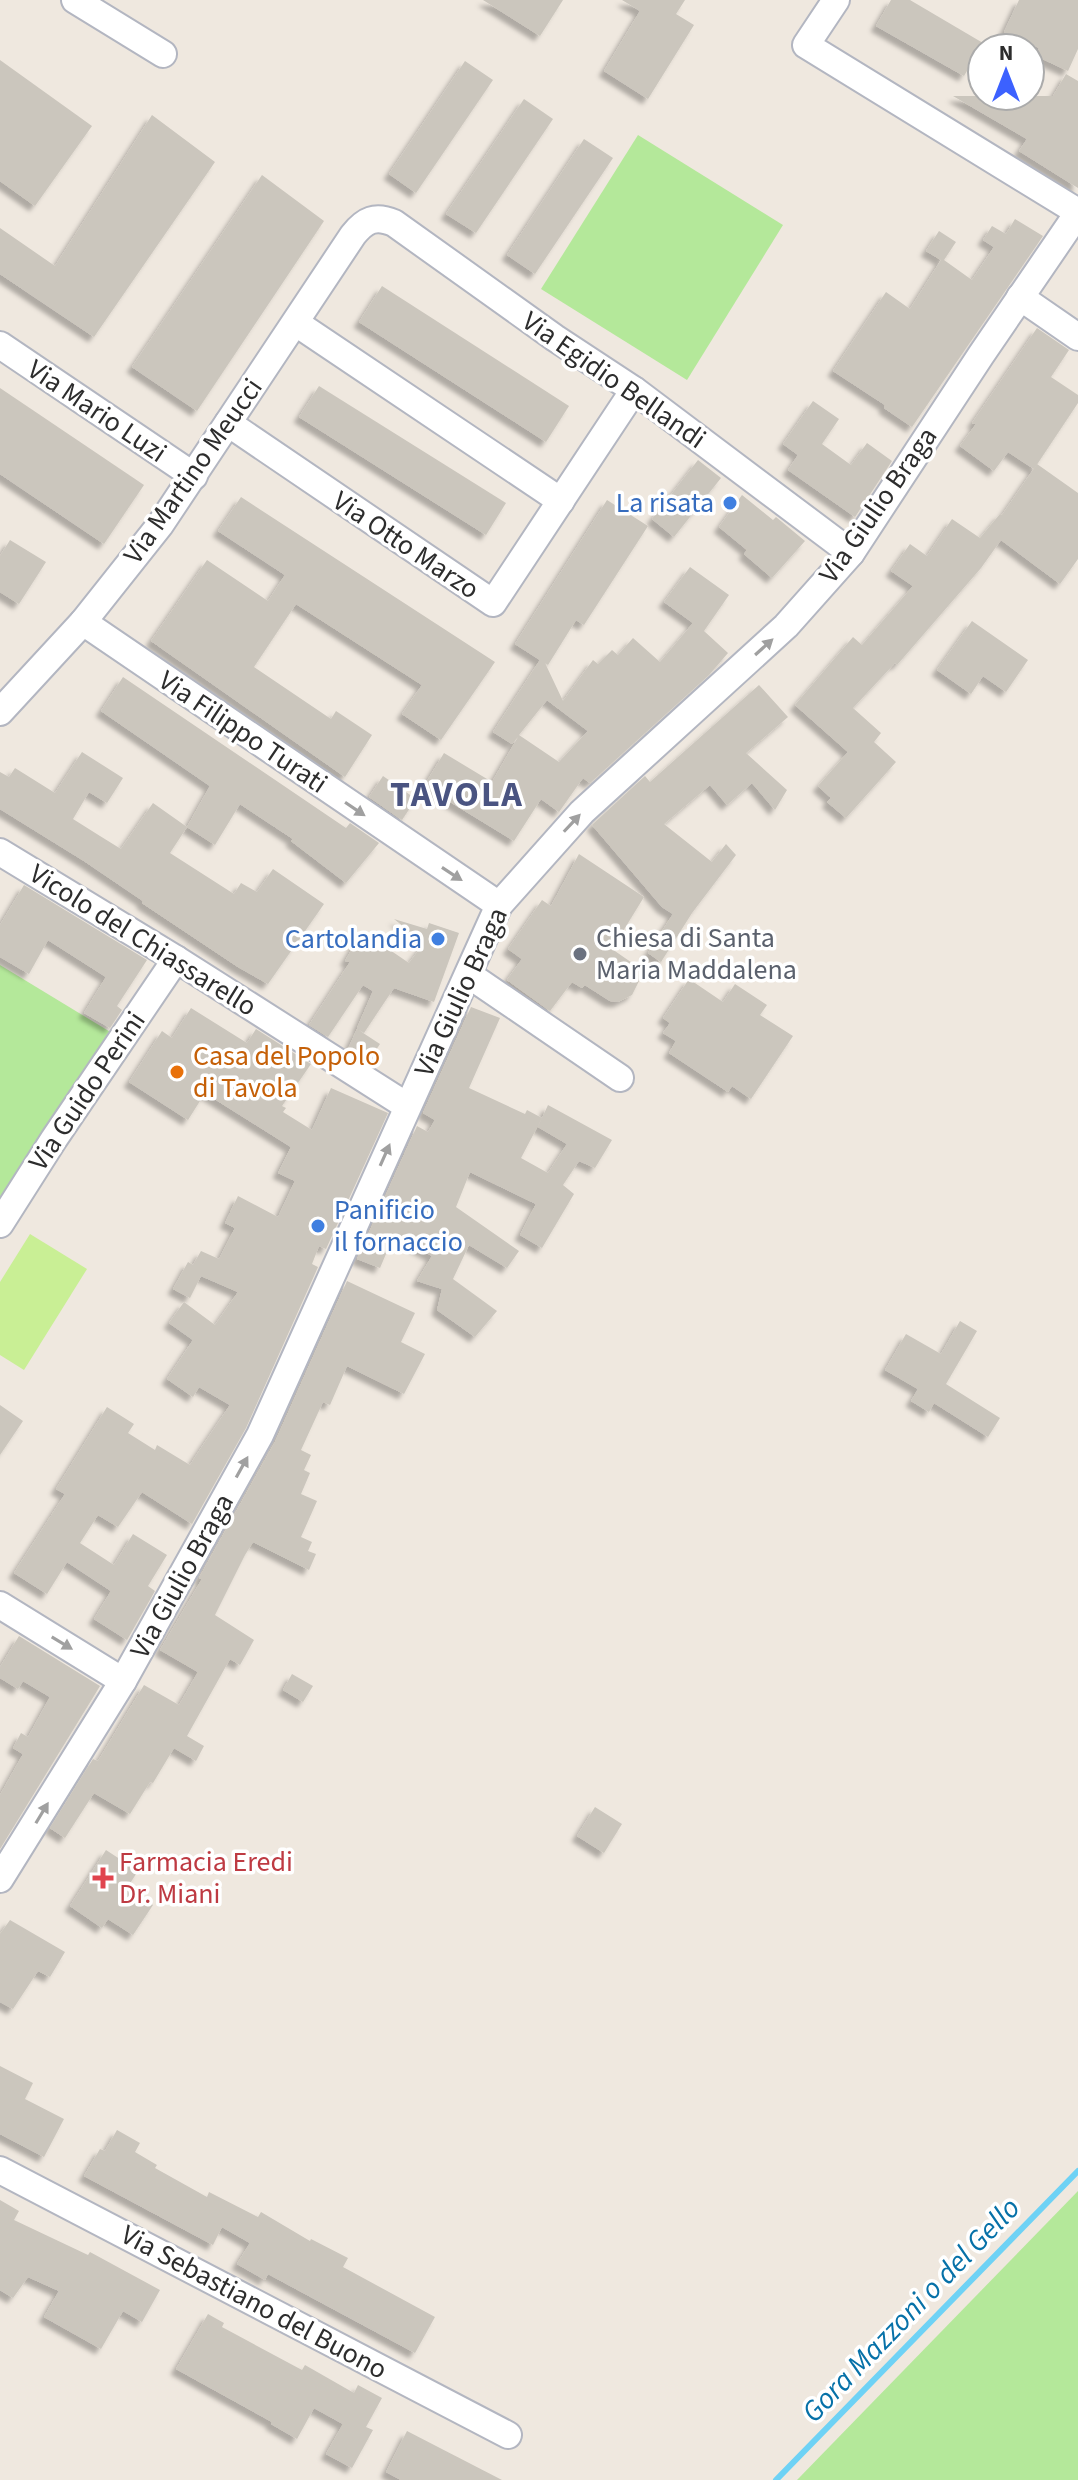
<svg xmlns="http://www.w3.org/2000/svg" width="1078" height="2480" viewBox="0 0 1078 2480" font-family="'Source Sans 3',sans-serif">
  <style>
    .green { fill: #b4e89a }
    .pitch { fill: #c9ef95 }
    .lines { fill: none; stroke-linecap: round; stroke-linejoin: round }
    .stream { stroke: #6ed2f5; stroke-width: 6 }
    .building { fill: #cbc6bd; fill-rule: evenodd; filter: url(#shadow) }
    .minor-casing { stroke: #b3b6c1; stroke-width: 30 }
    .minor { stroke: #fff; stroke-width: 26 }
    .oneway { fill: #a0a0a0 }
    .shop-dot { fill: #3f7fe0; stroke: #fff; stroke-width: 3 }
    .worship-dot { fill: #6b7280; stroke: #fff; stroke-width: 3 }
    .food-dot { fill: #e8710a; stroke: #fff; stroke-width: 3 }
    .health-dot { fill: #e0444e; stroke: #fff; stroke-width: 3 }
    .labels { text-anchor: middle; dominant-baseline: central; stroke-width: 7; stroke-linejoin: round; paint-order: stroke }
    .street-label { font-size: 28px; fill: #2d2d2d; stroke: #fff }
    .shop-label { font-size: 28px; fill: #366cbe; stroke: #fff; text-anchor: end }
    .worship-label { font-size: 28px; fill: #5b616d; stroke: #fff; text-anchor: start }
    .food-label { font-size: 28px; fill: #c56008; stroke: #fff; text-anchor: start }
    .health-label { font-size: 28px; fill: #be3a42; stroke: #fff; text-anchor: start }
    .water-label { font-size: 30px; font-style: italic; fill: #0671a8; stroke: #fff }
    .district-label { font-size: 36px; font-weight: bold; letter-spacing: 2px; fill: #4a5481; stroke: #fff }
  </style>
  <defs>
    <filter id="shadow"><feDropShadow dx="-5.5" dy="5.5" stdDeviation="2" flood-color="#0004"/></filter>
  </defs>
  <rect width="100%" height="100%" fill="#efe8df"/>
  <g class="green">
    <path d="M638,135l145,90 -96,155 -146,-91z"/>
    <path d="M0,965l112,68 -112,169z"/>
    <path d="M1078,2191v289h-281z"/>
  </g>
  <path class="pitch" d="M30,1234l57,35 -63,101 -24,-15v-73z"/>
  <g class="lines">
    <path class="stream" d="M776,2480l302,-309"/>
  </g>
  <g class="building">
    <path d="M483,0h80l-23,36z"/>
    <path d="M622,0h63l-9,14 18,11 -46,74 -44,-28 36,-60z"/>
    <path d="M891,0h19l73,43 -19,33 -88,-50z"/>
    <path d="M1019,0h59v49l-10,22 -32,-15 3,-8 -35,-16z"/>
    <path d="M0,60l92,66 -57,80 -35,-25z"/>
    <path d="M465,61l28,19 -77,113 -27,-19z"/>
    <path d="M1066,74l12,7v107l-59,-37 8,-12 -74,-43h100z"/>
    <path d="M524,99l29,20 -77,114 -30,-19z"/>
    <path d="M152,115l63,47 -121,175 -94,-63v-46l55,38z"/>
    <path d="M584,139l29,19 -78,116 -28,-19z"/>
    <path d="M262,175l62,46 -127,190 -65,-44z"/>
    <path d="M1015,219l28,17 -131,191 -28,-19 1,-3 -52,-34 53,-79 24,17 31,-49 -15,-9 13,-20 17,11 -12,18 28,20 22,-33 -11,-7 9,-14 14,8z"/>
    <path d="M382,286l187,120 -23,36 -187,-120z"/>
    <path d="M1037,328l32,22 -18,27 27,18v8l-44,66 -26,-17 -14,19 -34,-25 16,-22 -4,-1z"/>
    <path d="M319,386l187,117 -20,32 -187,-118z"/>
    <path d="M0,388l144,97 -40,59 -104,-70z"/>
    <path d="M813,401l26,18 -17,25 29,21 16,-22 25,18 -37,56 -67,-47 10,-15 -15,-11z"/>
    <path d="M698,460l23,18 -47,59 -22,-18z"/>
    <path d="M1037,464l41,29v66l-18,25 -59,-44 -20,28 -84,97 -2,-2 -42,45 28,25 -7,9 22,20 -50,56 -19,-16 4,-4 -13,-12 30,-34 -53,-47 58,-68 9,8 51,-59 -22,-15 19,-27 17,12 25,-37 28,19 20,-24 2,1z"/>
    <path d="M742,495l31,25 3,-3 29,24 -33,37 -28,-24 3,-4 -28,-23z"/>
    <path d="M241,497l254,165 -54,78 -39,-26 20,-29 -126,-81 -42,63 77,52 5,-8 36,24 -27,42 -194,-136 56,-81 61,41 17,-26 -67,-44z"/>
    <path d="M607,500l41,26 -64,99 -8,-5 -28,45 -3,-2 18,38 30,-41 5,4 14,-14 6,5 15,-17 27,24 33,-39 -29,-21 26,-35 39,28 -25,36 24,22 -19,22 -119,108 -7,-5 -24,34 -18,-13 -27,42 -90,-55 20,-33 48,29 26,-45 -6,7 -19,-12 47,-72 -25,-16zM547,700l41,31 -29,31 -40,-27z"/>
    <path d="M10,540l36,22 -27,42 -19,-12v-36z"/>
    <path d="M972,621l56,39 -22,32 -23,-16 -12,18 -34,-24z"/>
    <path d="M123,677l223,151 4,-5 29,20 -33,40 -55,-42 2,-2 -53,-35 -25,41 -28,-18 23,-41 -109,-75z"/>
    <path d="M759,685l29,32 -42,36 41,37 -12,20 -23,-27 -25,22 -17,-20 -46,39 48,38 14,-18 10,11 -44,58 -31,49 -13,-9 25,-39 -11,-7 -70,-82 53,-49 5,6z"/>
    <path d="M82,752l41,26 -16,25 -18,-11 -16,27 27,17 21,13 32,-46 34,24 -17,26 64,41 7,-11 16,9 16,-23 51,35 -56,80 -30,-17 -96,-64 1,-2 -59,-40 -84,-52v-37l9,5 6,-9 40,25z"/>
    <path d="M383,776l33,23 -14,21 -33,-23z"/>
    <path d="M579,854l65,43 -32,52 26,18 1,14 -7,14 -14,7 -8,-1 -25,-16 -3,3 -10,-6 -22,29 -43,-31 15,-21 -14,-10 34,-49 9,6z"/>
    <path d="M24,885l123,75 -30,46 5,4 -12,18 -26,-15 22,-36 -58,-37 -19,34 -29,-17v-32z"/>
    <path d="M394,919l33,10 2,-6 30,10 -25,69 -40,-14 -30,45 -7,-5 16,-37 -10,-6 -35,52 -19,-12 41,-63 -5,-1 17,-30 47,32 15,-20z"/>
    <path d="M689,979l34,23 12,-18 32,21 -7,10 33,21 -42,63 -19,-13 -4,6 -59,-39 7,-12 -13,-8 7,-10 -7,-5z"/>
    <path d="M471,1007l29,11 -31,70 56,26 2,-4 15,8 -21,40 27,15 19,-29 -29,-17 10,-22 64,35 -17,28 -16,-7 -16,24 11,9 -32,54 -22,-13 16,-31 -66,-32 -14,35 63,44 -12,17 -38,-23 -16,34 44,32 -22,26 -38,-27 5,-21 -25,-8 15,-25 -38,-21 -14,33 -23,-9 60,-133 11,6 7,-12 -12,-7z"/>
    <path d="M191,1008l56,35 9,-14 55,35 -29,42 4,2 -3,4 29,18 19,-42 57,25 -62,136 -7,-3 -7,18 6,3 -72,161 -54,96 -50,-32 -24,35 -20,-12 -18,28 34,22 19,-31 34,21 -19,31 7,5 -28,49 -33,-21 17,-28 -44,-29 -20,32 -33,-21 51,-79 -9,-5 51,-82 27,17 -6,9 27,17 2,-5 33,20 9,-14 31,-46 -31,-18 -6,10 -26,-18 26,-39 -24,-17 15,-21 31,23 23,-33 -37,-16 -11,22 -17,-9 15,-27 5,3 8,-14 18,8 16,-31 -10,-5 13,-27 40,21 17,-36 -17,-8 13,-26 -86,-54 -17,27 -59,-38 33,-51 10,7z"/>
    <path d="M357,1029l23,15 -12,18 -20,-13z"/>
    <path d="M347,1281l68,32 -14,29 24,12 -21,40 -57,-28 -17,39 -7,-3 -22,48 10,5 -7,15 6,3 -9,21 16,7 -16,36 11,5 -4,9 8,3 -7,16 -56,-28 -8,13 -30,60 39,25 -14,25 -10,-6 -43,77 17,10 -8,15 -22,-13 -21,35 -3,-1 -20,32 -36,-21 -29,45 -15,-10 43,-69 5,2 46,-76 35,20 19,-33 -38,-22 42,-71 -3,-1 76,-136z"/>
    <path d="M960,1321l17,10 -31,53 54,34 -12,19 -54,-34 -5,9 -18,-11 7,-12 -33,-19 21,-36 35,20z"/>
    <path d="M0,1405l23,16 -23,34z"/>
    <path d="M19,1636l81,50 -100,163v-54l23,-41 -10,-6 8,-15 7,4 22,-40 -27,-16 -5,8 -18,-11v-11z"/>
    <path d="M292,1674l21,12 -10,16 -20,-12z"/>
    <path d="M595,1807l27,17 -18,29 -27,-17z"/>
    <path d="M106,1850l32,21 -11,17 26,17 -20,30 -25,-16 -6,9 -32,-22z"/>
    <path d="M10,1920l55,32 -15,25 -12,-6 -25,38 -13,-7v-68z"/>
    <path d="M0,2066l33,17 -8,16 39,20 -20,38 -44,-23z"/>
    <path d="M117,2130l23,13 -5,9 22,13 -2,3 52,29 2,-5 49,25 3,-5 49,29 1,-2 37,19 -5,9 92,50 -20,36 -147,-79 -3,6 -28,-16 13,-21 -28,-16 -9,18 -129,-69 16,-27 5,2z"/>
    <path d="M0,2200l19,11 -5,9 74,35 2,-3 70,38 -18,32 -19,-11 -22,38 -57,-32 15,-26 -31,-14 -15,21 -13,-8z"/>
    <path d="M208,2314l16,9 -2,4 80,43 3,-5 49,28 4,-8 24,13 -16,29 7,3 -21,38 -26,-14 17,-30 -29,-16 -17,31 -26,-15 1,-2 -96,-53z"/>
    <path d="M407,2431l95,49h-101l-15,-8z"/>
  </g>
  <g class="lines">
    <defs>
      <g id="minor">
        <path d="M75,0l88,54"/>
        <path d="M836,0l-30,45 272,167"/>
        <path d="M1020,297l58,40"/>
        <path d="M296,323l265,178"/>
        <path d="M0,345l194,131"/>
        <path d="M228,423l265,180 141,-213"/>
        <path d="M83,622l416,283"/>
        <path d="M0,712l83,-90 77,-97 193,-290c12,-15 22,-20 41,-12l161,115 79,52 217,163"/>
        <path d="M0,852l176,107 231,147"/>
        <path d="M469,975l151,103"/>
        <path d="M0,1224l54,-85 122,-180"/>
        <path d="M0,1605l123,76"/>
        <path d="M0,1879l123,-198 137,-246 239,-530 83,-93 204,-186 65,-73 130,-198 97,-142"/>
        <path d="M0,2170l508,265"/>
      </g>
    </defs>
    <use href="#minor" class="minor-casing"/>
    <use href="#minor" class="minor"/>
  </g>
  <defs><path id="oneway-solid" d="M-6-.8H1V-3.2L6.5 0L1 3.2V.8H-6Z" transform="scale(2)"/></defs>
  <g class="oneway">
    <use href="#oneway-solid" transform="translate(764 647) rotate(-42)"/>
    <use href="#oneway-solid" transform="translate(355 809) rotate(34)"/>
    <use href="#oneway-solid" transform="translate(572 823) rotate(-47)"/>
    <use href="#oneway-solid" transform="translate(452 874) rotate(33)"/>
    <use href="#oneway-solid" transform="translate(385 1155) rotate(-66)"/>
    <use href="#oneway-solid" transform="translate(242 1467) rotate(-61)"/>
    <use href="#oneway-solid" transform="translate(62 1643) rotate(31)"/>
    <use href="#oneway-solid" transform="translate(42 1813) rotate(-59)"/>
  </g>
  <g class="shop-dot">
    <circle cx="730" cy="503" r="8"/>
    <circle cx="438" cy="939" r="8"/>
    <circle cx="318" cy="1226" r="8"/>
  </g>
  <circle class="worship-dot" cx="580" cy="954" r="8"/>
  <circle class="food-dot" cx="177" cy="1072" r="8"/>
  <path class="health-dot" d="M99 1866h8v8h8v8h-8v8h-8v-8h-8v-8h8z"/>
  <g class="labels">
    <g class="street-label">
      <text transform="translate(614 380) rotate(35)">Via Egidio Bellandi</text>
      <text transform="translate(97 411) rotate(34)">Via Mario Luzi</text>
      <text transform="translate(193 471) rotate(-55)">Via Martino Meucci</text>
      <text transform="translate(878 505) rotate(-55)">Via Giulio Braga</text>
      <text transform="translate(406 545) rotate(34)">Via Otto Marzo</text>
      <text transform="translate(243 732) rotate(34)">Via Filippo Turati</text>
      <text transform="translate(143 940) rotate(32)">Vicolo del Chiassarello</text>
      <text transform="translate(461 992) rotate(-65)">Via Giulio Braga</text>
      <text transform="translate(87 1091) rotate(-56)">Via Guido Perini</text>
      <text transform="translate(182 1576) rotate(-61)">Via Giulio Braga</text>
      <text transform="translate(254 2302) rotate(28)">Via Sebastiano del Buono</text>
    </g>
    <g class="shop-label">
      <text x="714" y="503">La risata</text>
      <text x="422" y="939">Cartolandia</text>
      <text x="334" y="1210" text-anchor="start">Panificio<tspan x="334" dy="32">il fornaccio</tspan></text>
    </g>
    <g class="worship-label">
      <text x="596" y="938">Chiesa di Santa<tspan x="596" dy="32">Maria Maddalena</tspan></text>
    </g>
    <g class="food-label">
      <text x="193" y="1056">Casa del Popolo<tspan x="193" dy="32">di Tavola</tspan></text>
    </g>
    <g class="health-label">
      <text x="119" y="1862">Farmacia Eredi<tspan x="119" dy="32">Dr. Miani</tspan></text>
    </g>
    <g class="water-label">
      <text transform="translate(911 2310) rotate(-46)">Gora Mazzoni o del Gello</text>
    </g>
    <g class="district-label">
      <text x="457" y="794">TAVOLA</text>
    </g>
  </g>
  <g transform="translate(1006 72)"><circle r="38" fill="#ffffff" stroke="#ababab" stroke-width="2"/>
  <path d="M0-6L14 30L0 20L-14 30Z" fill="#3c61ff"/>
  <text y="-12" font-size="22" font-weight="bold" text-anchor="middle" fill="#2d2d2d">N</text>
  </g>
</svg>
